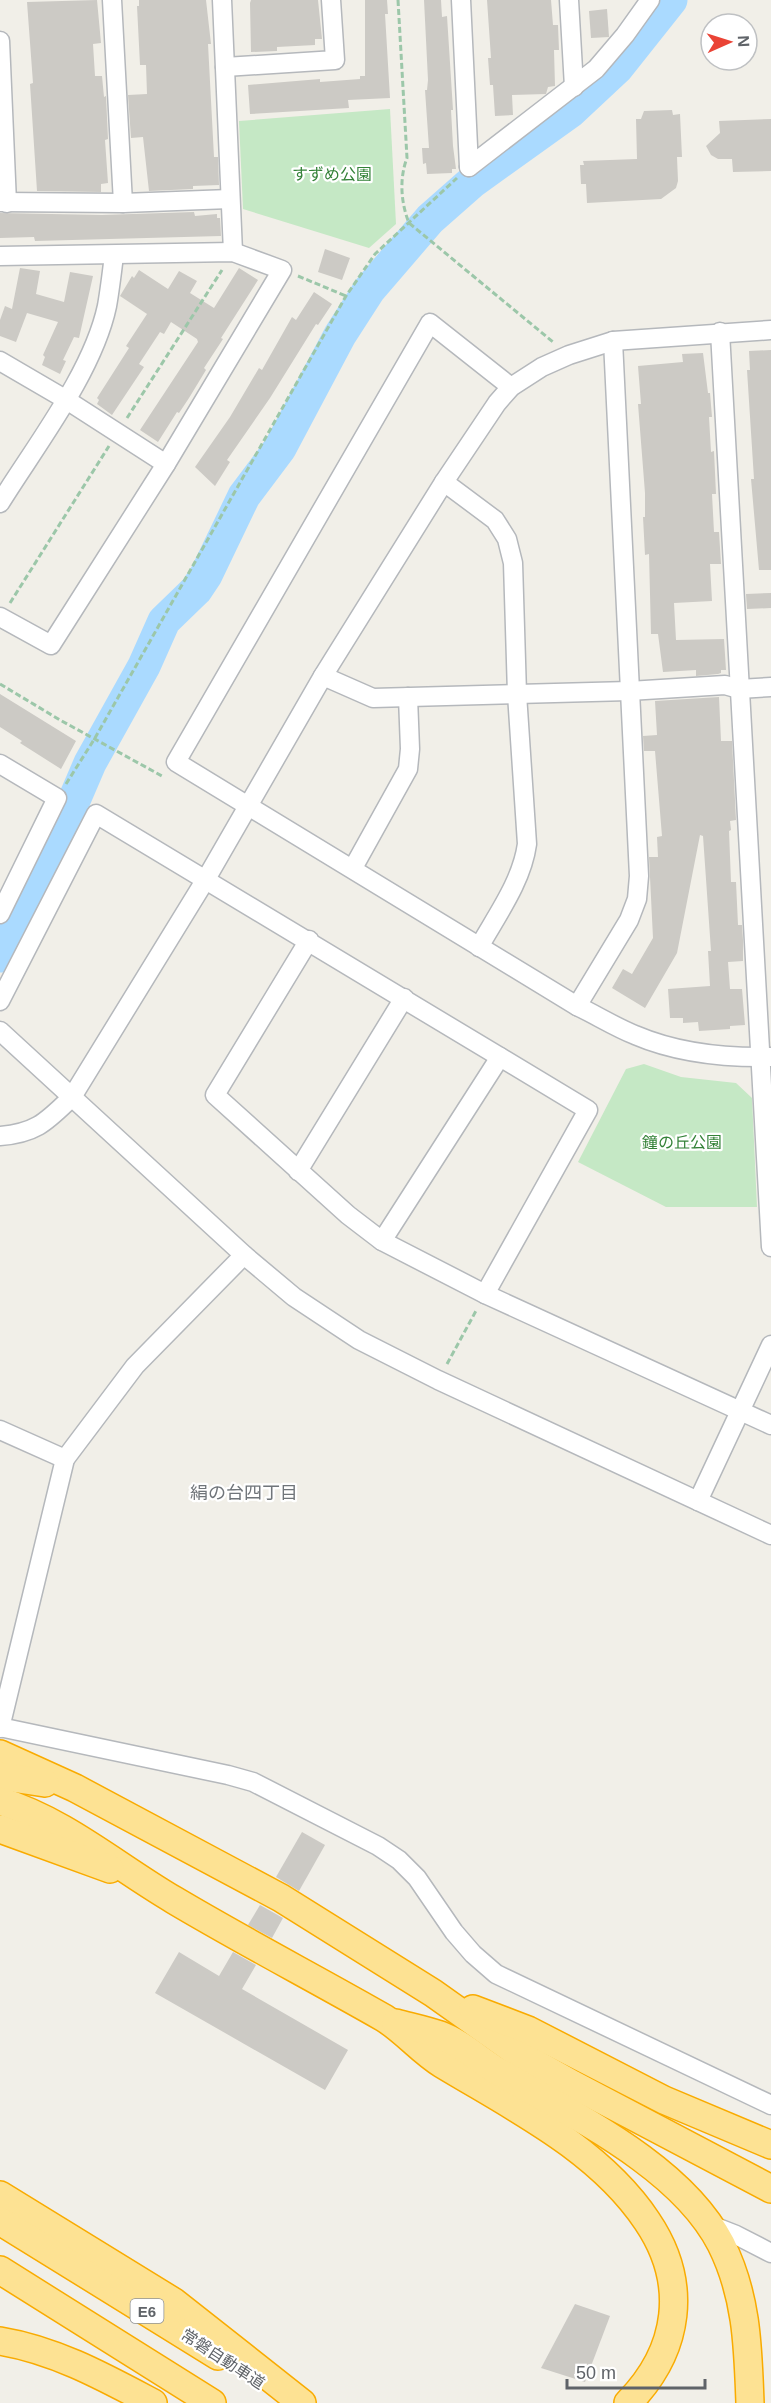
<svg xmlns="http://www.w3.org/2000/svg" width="771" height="2403" viewBox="0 0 771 2403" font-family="Arial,'Noto Sans JP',sans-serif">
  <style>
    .green { fill: #c5e8c5 }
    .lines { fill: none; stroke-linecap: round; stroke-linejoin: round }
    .river { stroke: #aadaff; stroke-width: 33 }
    .building { fill: #cccac5 }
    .minor-casing { stroke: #b5b8bc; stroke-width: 21 }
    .highway-casing { stroke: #f9ab00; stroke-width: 30 }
    .path { stroke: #9cc7a9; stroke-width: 3; stroke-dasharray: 6 3; stroke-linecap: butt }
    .minor { stroke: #fff; stroke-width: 18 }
    .highway { stroke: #fde293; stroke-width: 27 }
    .labels { text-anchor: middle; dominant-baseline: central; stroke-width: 4.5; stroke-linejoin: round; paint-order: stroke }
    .shield { fill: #fff; stroke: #8f9295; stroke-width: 1.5 }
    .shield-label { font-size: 15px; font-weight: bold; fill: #5f6368 }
    .park-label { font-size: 16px; fill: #348238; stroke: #fff }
    .street-label { font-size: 16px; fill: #5f6368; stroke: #fff }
    .neighbourhood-label { font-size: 18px; fill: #70757a; stroke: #fff }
  </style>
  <rect width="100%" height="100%" fill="#f1efe8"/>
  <g class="green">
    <path d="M390,109l6,115 -27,24 -126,-39 -4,-88z"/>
    <path d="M644,1064l37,13 55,6 16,15 5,109h-91l-88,-45 48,-93z"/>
  </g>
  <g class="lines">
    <path class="river" d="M0,956l30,-53 60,-140 54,-97 20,-45 32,-31 10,-15 38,-79 36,-48 60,-113 29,-45 61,-71 42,-37 99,-71 46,-43 54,-68"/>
  </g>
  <g class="building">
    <path d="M97,0l4,43 -8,1 2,32h7l2,21 2,-1 2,43 -3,1 3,43 -7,1v8l-64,-1 -7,-107 3,-1 -6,-81z"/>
    <path d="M139,0h67l5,44h-3l6,113h4l1,28 -26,1v3l-44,2 -6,-54 -12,1 -3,-43 19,-1 -1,-29h-6l-3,-59h2z"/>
    <path d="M251,0h67l4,39h-7v6l-38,2v4l-26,1 -1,-49z"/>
    <path d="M365,0h22l1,14h-3l5,84 -42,2 1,8 -99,6 -2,-29 72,-6v3l40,-3v-3h5z"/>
    <path d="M424,0h17l1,17 5,-1 6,94h-2l2,36 3,23h-4v4l-25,1 -1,-11 -3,1 -1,-16h7l-4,-58h2l1,-10z"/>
    <path d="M487,0h64l2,25h5l1,25h-5l1,36 -7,1 -2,7 -34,1 1,20 -18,1 -2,-31h-3l-2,-27h3z"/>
    <path d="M607,9l2,28 -18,1 -2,-27z"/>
    <path d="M672,110l1,5 7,-1 2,43h-5l1,24 -2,7 -15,11 -74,4 -1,-19h-5l-1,-19h4l-1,-4 54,-2 -1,-40h5l3,-8z"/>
    <path d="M771,119v52l-38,1 -1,-13h-14l-7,-4 -5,-9 14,-13 -1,-12z"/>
    <path d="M194,212l1,4 22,-2v4h3l1,18 -186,5 -1,-4 -34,1v-25l102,2z"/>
    <path d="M325,249l25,9 -8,22 -24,-8z"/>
    <path d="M20,268l20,3 -4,23 28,8 6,-30 23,4 -14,62 -5,-1 -11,23 3,1 -6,13 -18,-9 3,-8 -2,-2 15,-33 -31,-9 -11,29 -16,-6v-16l5,-14 7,3z"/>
    <path d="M239,268l19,12 -37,58 2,1 -19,29 2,2 -17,28 -10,15 -2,-1 -19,30 -18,-12 58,-88 -1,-3 -26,-17 -7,12 -4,-2 -21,32 5,3 -32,48 -15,-11 2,-4 -2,-2 32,-50 -3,-2 21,-32 -27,-18 12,-20 2,2 5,-8 29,19 11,-18 18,10 -7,12 24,15z"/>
    <path d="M314,292l18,12 -14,21 -2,-1 -46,74 -43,62 3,2 -15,24 -20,-19 35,-50 29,-49 3,2 30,-53 4,3z"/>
    <path d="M771,350v220h-12l-8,-91h3l-7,-109h3l-1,-19z"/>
    <path d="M703,353l5,40h2l2,24h-3l2,35 3,-1 2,43h-4l2,38h5l2,32h-11l2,37 -38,2 2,37 48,-1 2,31h-5v3l-3,1 -22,2v-6l-33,2 -5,-38h-7l-2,-80 -4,1 -2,-38h2v-24l-7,-89h3l-3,-38 45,-4 -1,-8z"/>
    <path d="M771,593v15l-24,1 -1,-15z"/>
    <path d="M0,694l76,47 -15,28 -41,-26 2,-2 -22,-14z"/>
    <path d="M719,697l2,44h11l4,79 -6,1 1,9 -2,1 2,51h5l2,43h4l1,15v21l-15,1 2,27h12l3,36 -15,1v3l-31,2 -1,-9 -15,1v-5h-13l-2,-29 42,-3 -2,-35h3l-8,-115 -3,-1 -23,118 -32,55 -33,-20 11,-19 9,5 21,-36 -4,-81h9l-1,-20 5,-1 -7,-85h-11l-1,-15 14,-1 -2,-34z"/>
    <path d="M302,1832l23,13 -26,46 -23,-14z"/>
    <path d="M260,1905l23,13 -11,20 -24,-13z"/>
    <path d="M179,1952l40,24 14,-24 23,13 -14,24 106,61 -23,40 -170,-97z"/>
    <path d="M575,2304l35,12 -25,66 -44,-14z"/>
  </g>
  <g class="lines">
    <defs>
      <g id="minor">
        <path d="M112,0l11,203"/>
        <path d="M222,0l11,252"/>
        <path d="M461,0l8,167"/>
        <path d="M569,0l5,87"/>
        <path d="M0,41l7,162"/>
        <path d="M225,67l110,-7 -4,-60"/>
        <path d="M469,167l127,-98 29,-34 25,-35"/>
        <path d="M0,202l123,1 107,-4"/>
        <path d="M0,256l233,-4 49,18 -116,194 -115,181 -51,-28"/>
        <path d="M720,332l51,915"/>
        <path d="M0,361l65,38 101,65"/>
        <path d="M511,387l-81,-64 -254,439 401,244c19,9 38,21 58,29 42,18 90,23 136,22"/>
        <path d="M444,482l51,38 12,19 6,24 4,131 10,150c-5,37 -30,71 -48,103"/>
        <path d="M0,503c36,-58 93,-131 107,-197 3,-17 5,-34 7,-51"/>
        <path d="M323,676l50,22 256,-7 96,-6 14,4 32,-2"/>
        <path d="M0,764l57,34 -57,116"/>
        <path d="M353,868l55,-99 2,-20 -2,-52"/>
        <path d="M309,940l-94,155 133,120 34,26 103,53 286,131"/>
        <path d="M0,1001l96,-187 492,296 -103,184"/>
        <path d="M577,1006l52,-86 8,-21 2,-23 -26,-535"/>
        <path d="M0,1031l244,224 50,42 65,43 79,40 333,155"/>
        <path d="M0,1136c37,-3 47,-15 72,-39l134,-218 117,-203 121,-194 53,-79 14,-16 31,-20 27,-12 44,-14 158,-11"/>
        <path d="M298,1171l106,-173"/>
        <path d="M382,1241l118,-184"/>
        <path d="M0,1430l65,29"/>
        <path d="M698,1501l73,-156"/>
        <path d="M0,1727l228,48 25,7 125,64 21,14 18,18 37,54 19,22 23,20 275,131"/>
        <path d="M0,1728l65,-269 70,-93 109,-111"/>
        <path d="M708,2224l28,11 35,18"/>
      </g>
      <g id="highway">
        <path d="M0,1754l75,34 206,110 152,95 86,61 53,30 199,105"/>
        <path d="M0,1776l45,7"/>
        <path d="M0,1801c65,20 116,65 174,99 69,41 140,78 210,118 21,13 37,33 58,46 71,43 157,85 205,157 42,62 33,129 -19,182"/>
        <path d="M0,1829l110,40"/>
        <path d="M473,2009l55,21 136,70 107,45"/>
        <path d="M396,2023c15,4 30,7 44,12 19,7 37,23 54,34 74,44 186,95 227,175 26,52 27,103 29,159"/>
        <path d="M0,2195l174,107 128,101"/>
        <path d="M0,2221l218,135"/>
        <path d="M0,2270l212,133"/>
        <path d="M0,2341c55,9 104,36 153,62"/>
      </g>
    </defs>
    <use href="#minor" class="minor-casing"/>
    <use href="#highway" class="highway-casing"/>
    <g class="path">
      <path d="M398,0l9,158c-8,21 -6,45 2,65l144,119"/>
      <path d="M298,276l48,20"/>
      <path d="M127,418l95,-148"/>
      <path d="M10,603l99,-157"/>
      <path d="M0,684l60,36 102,56"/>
      <path d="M66,784l29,-46 251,-442 29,-42 82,-76"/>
      <path d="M447,1364l30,-55"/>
    </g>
    <use href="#minor" class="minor"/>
    <use href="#highway" class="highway"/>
  </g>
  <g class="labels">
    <rect class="shield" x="130.5" y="2299" width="33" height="24" rx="4.5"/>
    <g class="shield-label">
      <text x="147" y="2311">E6</text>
    </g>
    <g class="park-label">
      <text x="332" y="174">すずめ公園</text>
      <text x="682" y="1142">鐘の丘公園</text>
    </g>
    <g class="street-label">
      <text transform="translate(223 2359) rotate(33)">常磐自動車道</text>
    </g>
    <g class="neighbourhood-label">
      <text x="244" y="1493">絹の台四丁目</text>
    </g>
  </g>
  <g transform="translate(729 42) rotate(87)"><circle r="28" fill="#ffffff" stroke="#bfc1c3" stroke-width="1.5"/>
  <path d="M0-4.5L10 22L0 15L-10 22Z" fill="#ea4335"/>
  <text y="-9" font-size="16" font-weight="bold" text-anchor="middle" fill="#5f6368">N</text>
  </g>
  <path d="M567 2379v9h138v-9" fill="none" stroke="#5f6368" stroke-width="3"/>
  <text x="576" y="2379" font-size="18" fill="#5f6368" stroke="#ffffff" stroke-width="4.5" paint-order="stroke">50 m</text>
</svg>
